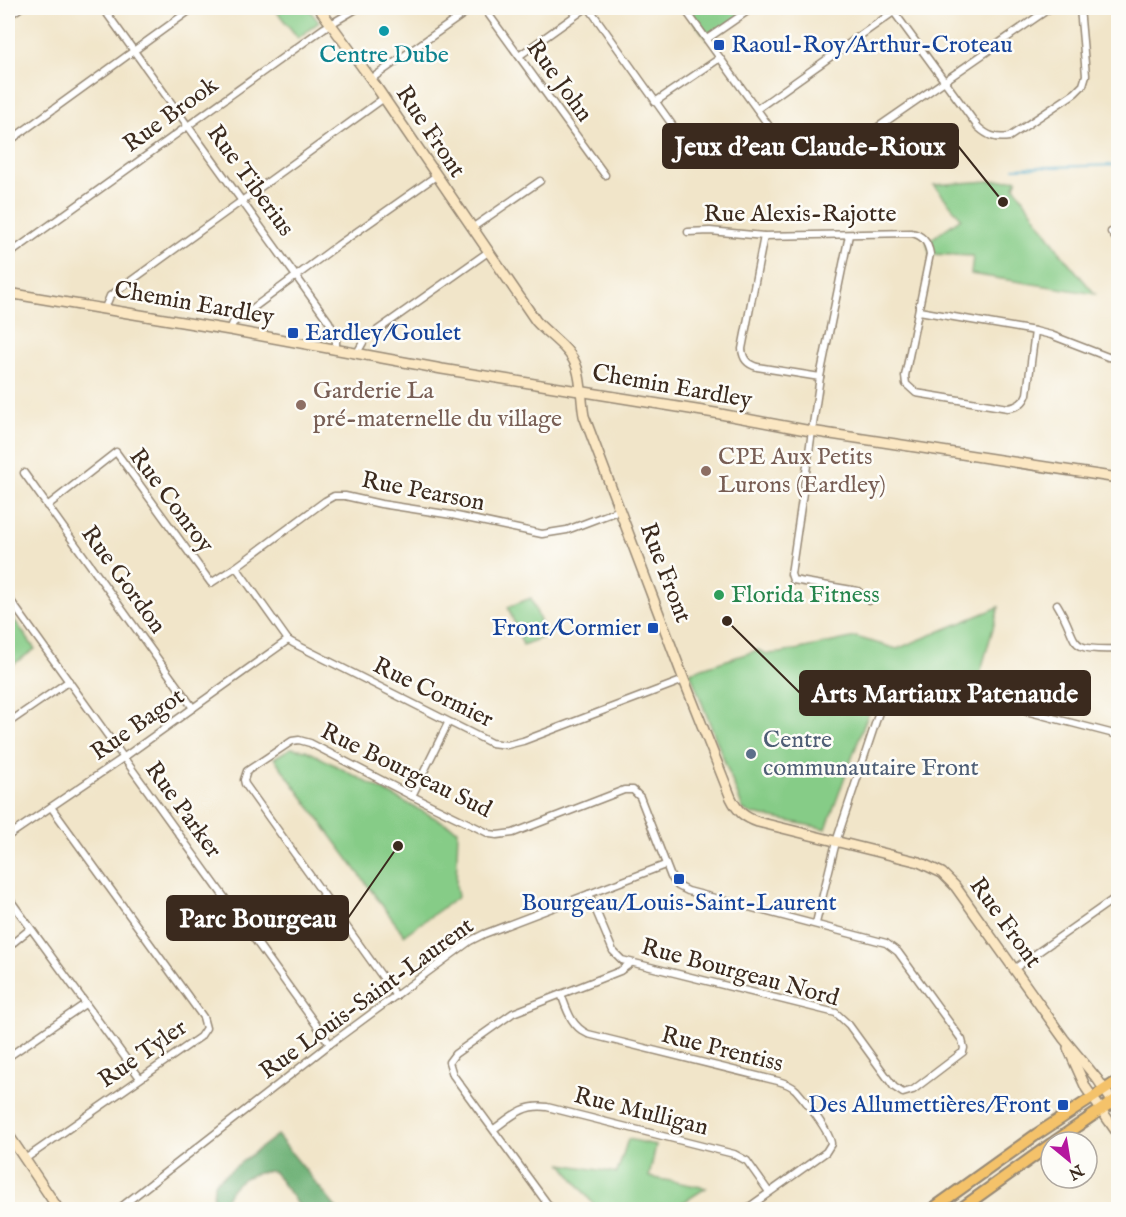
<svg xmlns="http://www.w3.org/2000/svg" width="1126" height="1217" viewBox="0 0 1126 1217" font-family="'IM FELL English',serif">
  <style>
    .green { fill: #86cc87; stroke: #607b52; stroke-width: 1.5 }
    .forest { fill: #6cb074; stroke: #546d49; stroke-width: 1.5 }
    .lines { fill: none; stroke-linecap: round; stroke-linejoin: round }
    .stream { stroke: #49a7c8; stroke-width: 2 }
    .street-casing { stroke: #968874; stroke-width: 9 }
    .secondary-casing { stroke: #968874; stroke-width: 12 }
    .highway-casing { stroke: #968874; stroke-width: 14 }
    .street { stroke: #fff; stroke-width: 6 }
    .secondary { stroke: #fbe7c3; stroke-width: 9 }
    .highway { stroke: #f4c26a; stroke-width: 10 }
    .culture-dot { fill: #0f9aa8; stroke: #fdfcf7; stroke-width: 2 }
    .transit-dot { fill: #1a4fb4; stroke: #fdfcf7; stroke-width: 2 }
    .education-dot { fill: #8d6e63; stroke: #fdfcf7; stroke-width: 2 }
    .leisure-dot { fill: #2e9e5b; stroke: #fdfcf7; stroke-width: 2 }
    .service-dot { fill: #5c6f8a; stroke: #fdfcf7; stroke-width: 2 }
    .labels { text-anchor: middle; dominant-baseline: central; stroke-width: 5; stroke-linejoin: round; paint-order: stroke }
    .transit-label { font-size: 24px; fill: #164399; stroke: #fdfcf7; text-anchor: start }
    .culture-label { font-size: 24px; fill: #0d838f; stroke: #fdfcf7 }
    .street-label { font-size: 24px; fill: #3b2a1e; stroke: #fdfcf7 }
    .education-label { font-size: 24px; fill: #785e54; stroke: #fdfcf7; text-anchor: start }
    .leisure-label { font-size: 24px; fill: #27864d; stroke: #fdfcf7; text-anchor: start }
    .service-label { font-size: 24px; fill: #4e5e75; stroke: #fdfcf7; text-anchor: start }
    .leader { fill: none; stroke: #3b2a1e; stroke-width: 2 }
    .callout-dot { fill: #3b2a1e; stroke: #fdfcf7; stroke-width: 2 }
    .callout { fill: #3b2a1e; stroke: #3b2a1e; stroke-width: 2 }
    .callout-label { font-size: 26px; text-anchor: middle; font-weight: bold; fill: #fff }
  </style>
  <rect width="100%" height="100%" fill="#fdfcf7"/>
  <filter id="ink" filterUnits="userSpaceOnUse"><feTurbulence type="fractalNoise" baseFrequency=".0167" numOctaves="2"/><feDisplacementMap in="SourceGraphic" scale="12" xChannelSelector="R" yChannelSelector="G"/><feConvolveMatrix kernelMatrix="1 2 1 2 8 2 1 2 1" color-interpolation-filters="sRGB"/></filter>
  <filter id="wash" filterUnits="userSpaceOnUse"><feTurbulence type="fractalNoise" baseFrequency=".008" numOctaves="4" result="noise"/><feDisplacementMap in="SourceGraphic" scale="24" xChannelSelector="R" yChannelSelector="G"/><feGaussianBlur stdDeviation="1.35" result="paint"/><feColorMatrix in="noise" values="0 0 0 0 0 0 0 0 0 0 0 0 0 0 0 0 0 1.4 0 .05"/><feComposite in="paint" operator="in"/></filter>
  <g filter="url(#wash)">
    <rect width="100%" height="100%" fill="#f1e5c9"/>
    <g class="green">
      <path d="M274,8h34l11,14 -21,16z"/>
      <path d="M684,8h68l-45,31z"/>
      <path d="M1017,179l-3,7 49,70 32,38 -124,-20 2,-18 -43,-2 -3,-12 34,-24 -27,-33z"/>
      <path d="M531,598l15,38 -23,9 -15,-38z"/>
      <path d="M999,607l-25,88 -73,-19h-12l-10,8 -53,145 -77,-16 -6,-4 -53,-137 68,-22 9,4 14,-1 75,-16 41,12z"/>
      <path d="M8,611l27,38 -27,19z"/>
      <path d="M291,748l15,2 152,80 -2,55 2,12 -54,38 -130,-177z"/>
      <path d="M628,1139l28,6 -7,32 57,11 -33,21h-76l-35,-45 55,9z"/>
    </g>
    <path class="forest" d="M277,1135l60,74h-36l-27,-37c-7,-2 -9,0 -15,1 -18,4 -30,13 -35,32h-6l-5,-3 1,-19z"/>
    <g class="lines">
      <path class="stream" d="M1014,168l104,-3"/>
    </g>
  </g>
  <g filter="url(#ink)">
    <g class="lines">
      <defs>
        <g id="street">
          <path d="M103,8l226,314 7,14v14"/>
          <path d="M484,8l121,167"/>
          <path d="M589,8l99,139"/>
          <path d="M684,8l95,132c26,17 59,7 86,-4l185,-128"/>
          <path d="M891,8l87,119c10,9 17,12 31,10l66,-44 8,-8 3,-10 -6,-67"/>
          <path d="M8,16l12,-8"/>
          <path d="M707,39l45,-31"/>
          <path d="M519,56l67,-48"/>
          <path d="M371,79l101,-71"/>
          <path d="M655,102l65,-44"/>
          <path d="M757,109l142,-101"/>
          <path d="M8,142l185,-134"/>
          <path d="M472,228l68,-47"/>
          <path d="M688,232l22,-1 54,5 147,-3c12,2 17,9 19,21l-25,122 1,8 10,9 92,15c10,-1 16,-5 19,-14l8,-63"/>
          <path d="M1111,232l7,10"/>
          <path d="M849,235l-29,142 -29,197 2,6 65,11 11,10"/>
          <path d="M764,236l-22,113c1,10 5,15 15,18l63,10"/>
          <path d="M8,255l316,-227 34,-20"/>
          <path d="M105,308l5,-12 274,-198"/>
          <path d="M919,311l116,20 16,4 57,22 10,1"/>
          <path d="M230,330l3,-7 105,-78 98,-69"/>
          <path d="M357,353l8,-14 123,-87"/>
          <path d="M24,473l169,235"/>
          <path d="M47,506l69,-54 95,131 25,-16 89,-66 9,-5h11l36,8 71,11 90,19 25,-4 53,-20"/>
          <path d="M236,567l52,73 5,3 198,100 16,2 16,-4 161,-61"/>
          <path d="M8,597l322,447"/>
          <path d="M1057,604c24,39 6,47 61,45"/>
          <path d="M8,723l61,-42"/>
          <path d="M412,796l36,-73"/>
          <path d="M8,836l115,-78 165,-118"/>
          <path d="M8,897l132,181"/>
          <path d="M816,923l20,-81 50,-151 8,-10 12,-1 212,55"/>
          <path d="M8,947l22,-18"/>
          <path d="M1014,969l104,-73"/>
          <path d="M561,994c6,16 10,32 27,40l190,47c7,2 13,4 18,9 8,9 35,43 35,54l-5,8 -81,58"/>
          <path d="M396,996l-151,-212 -1,-4 3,-9 45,-30 7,-1 11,3 102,53 78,38 7,1 16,-2 111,-43h9l7,7 31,80 7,9 10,5 198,52 12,9 64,88 2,8 -1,4 -50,38 -10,3 -9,-6 -45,-62 -13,-12 -214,-53 -9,-9 -24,-57"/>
          <path d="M8,1057l77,-53"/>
          <path d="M494,1129c18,-13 29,-25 53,-22l187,47 13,7 22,31"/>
          <path d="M25,1159l175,-122 6,-9 -3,-11 -152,-210"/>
          <path d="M117,1210l213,-166 140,-103 14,-7 181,-69"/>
          <path d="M552,1210l-99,-135 -4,-13 6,-8 58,-41 107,-42 11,-8"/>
        </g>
        <g id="secondary">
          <path d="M319,8l52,71 165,242c13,15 35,27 41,47 5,15 4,32 7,48l100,264 47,118c7,14 13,19 27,24l161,40 23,11 13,13 109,153 34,41 20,30"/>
          <path d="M8,293l222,37 212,39 273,44 96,18 307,47"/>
          <path d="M1068,1048l18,40 32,46"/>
          <path d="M8,1134l51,76"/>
        </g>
        <g id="highway">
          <path d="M1054,1142l64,-44"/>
          <path d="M931,1210l106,-76 81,-53"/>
          <path d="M959,1210l92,-66"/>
        </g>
      </defs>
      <use href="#street" class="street-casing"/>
      <use href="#secondary" class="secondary-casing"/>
      <use href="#highway" class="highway-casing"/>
      <use href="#street" class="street"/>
      <use href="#secondary" class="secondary"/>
      <use href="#highway" class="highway"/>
    </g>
  </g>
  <circle class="culture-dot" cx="384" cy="31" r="6"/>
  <g class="transit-dot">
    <rect x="713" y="39" width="12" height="12" rx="3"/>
    <rect x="287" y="327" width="12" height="12" rx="3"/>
    <rect x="647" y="622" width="12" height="12" rx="3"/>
    <rect x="673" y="873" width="12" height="12" rx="3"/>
    <rect x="1057" y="1099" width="12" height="12" rx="3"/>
  </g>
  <g class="education-dot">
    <circle cx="301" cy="405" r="6"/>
    <circle cx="706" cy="471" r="6"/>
  </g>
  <circle class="leisure-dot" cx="719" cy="595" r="6"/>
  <circle class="service-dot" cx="751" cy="754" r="6"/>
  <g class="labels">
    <g class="transit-label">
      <text x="731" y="45">Raoul-Roy/Arthur-Croteau</text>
      <text x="305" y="333">Eardley/Goulet</text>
      <text x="641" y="628" text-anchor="end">Front/Cormier</text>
      <text x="679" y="903" text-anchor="middle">Bourgeau/Louis-Saint-Laurent</text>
      <text x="1051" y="1105" text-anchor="end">Des Allumettières/Front</text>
    </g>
    <g class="culture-label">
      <text x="384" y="55">Centre Dube</text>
    </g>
    <g class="street-label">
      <text transform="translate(559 81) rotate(54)">Rue John</text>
      <text transform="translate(171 115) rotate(-36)">Rue Brook</text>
      <text transform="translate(430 132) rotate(56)">Rue Front</text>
      <text transform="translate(250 181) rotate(54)">Rue Tiberius</text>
      <text x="800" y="214">Rue Alexis-Rajotte</text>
      <text transform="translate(194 304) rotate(10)">Chemin Eardley</text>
      <text transform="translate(672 387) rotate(10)">Chemin Eardley</text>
      <text transform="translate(423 492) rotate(11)">Rue Pearson</text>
      <text transform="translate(171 501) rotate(53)">Rue Conroy</text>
      <text transform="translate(665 573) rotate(69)">Rue Front</text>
      <text transform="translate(123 580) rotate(54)">Rue Gordon</text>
      <text transform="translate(433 693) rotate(26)">Rue Cormier</text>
      <text transform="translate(138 725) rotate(-35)">Rue Bagot</text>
      <text transform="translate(406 771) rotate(26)">Rue Bourgeau Sud</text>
      <text transform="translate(183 810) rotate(54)">Rue Parker</text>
      <text transform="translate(1005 923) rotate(54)">Rue Front</text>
      <text transform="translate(740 973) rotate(15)">Rue Bourgeau Nord</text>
      <text transform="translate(367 999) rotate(-36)">Rue Louis-Saint-Laurent</text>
      <text transform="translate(722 1050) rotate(14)">Rue Prentiss</text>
      <text transform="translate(143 1054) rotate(-35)">Rue Tyler</text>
      <text transform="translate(641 1112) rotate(14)">Rue Mulligan</text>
    </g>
    <g class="education-label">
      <text x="313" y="391">Garderie La<tspan x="313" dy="28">pré-maternelle du village</tspan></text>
      <text x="718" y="457">CPE Aux Petits<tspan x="718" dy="28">Lurons (Eardley)</tspan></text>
    </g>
    <g class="leisure-label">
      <text x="731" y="595">Florida Fitness</text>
    </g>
    <g class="service-label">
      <text x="763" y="740">Centre<tspan x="763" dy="28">communautaire Front</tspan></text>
    </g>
  </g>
  <path class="leader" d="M1003 202L958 146M727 621L800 693M398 846L348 918"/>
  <g class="callout-dot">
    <circle cx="1003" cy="202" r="6"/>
    <circle cx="727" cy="621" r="6"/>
    <circle cx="398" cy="846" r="6"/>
  </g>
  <g class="callout">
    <rect x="663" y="124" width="295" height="44" rx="6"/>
    <rect x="800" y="671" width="290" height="44" rx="6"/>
    <rect x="167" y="896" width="181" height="44" rx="6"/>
  </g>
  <g class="callout-label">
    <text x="810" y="155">Jeux d'eau Claude-Rioux</text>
    <text x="945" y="702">Arts Martiaux Patenaude</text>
    <text x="258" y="927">Parc Bourgeau</text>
  </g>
  <rect width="1126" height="1217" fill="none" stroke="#fdfcf7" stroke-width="30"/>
  <g transform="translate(1069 1160) rotate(150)"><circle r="28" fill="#fdfcf7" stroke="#afa8a0" stroke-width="1.5"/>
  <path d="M0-4.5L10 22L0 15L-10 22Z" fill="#b5179e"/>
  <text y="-9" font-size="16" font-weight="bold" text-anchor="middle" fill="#3b2a1e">N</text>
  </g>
</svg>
